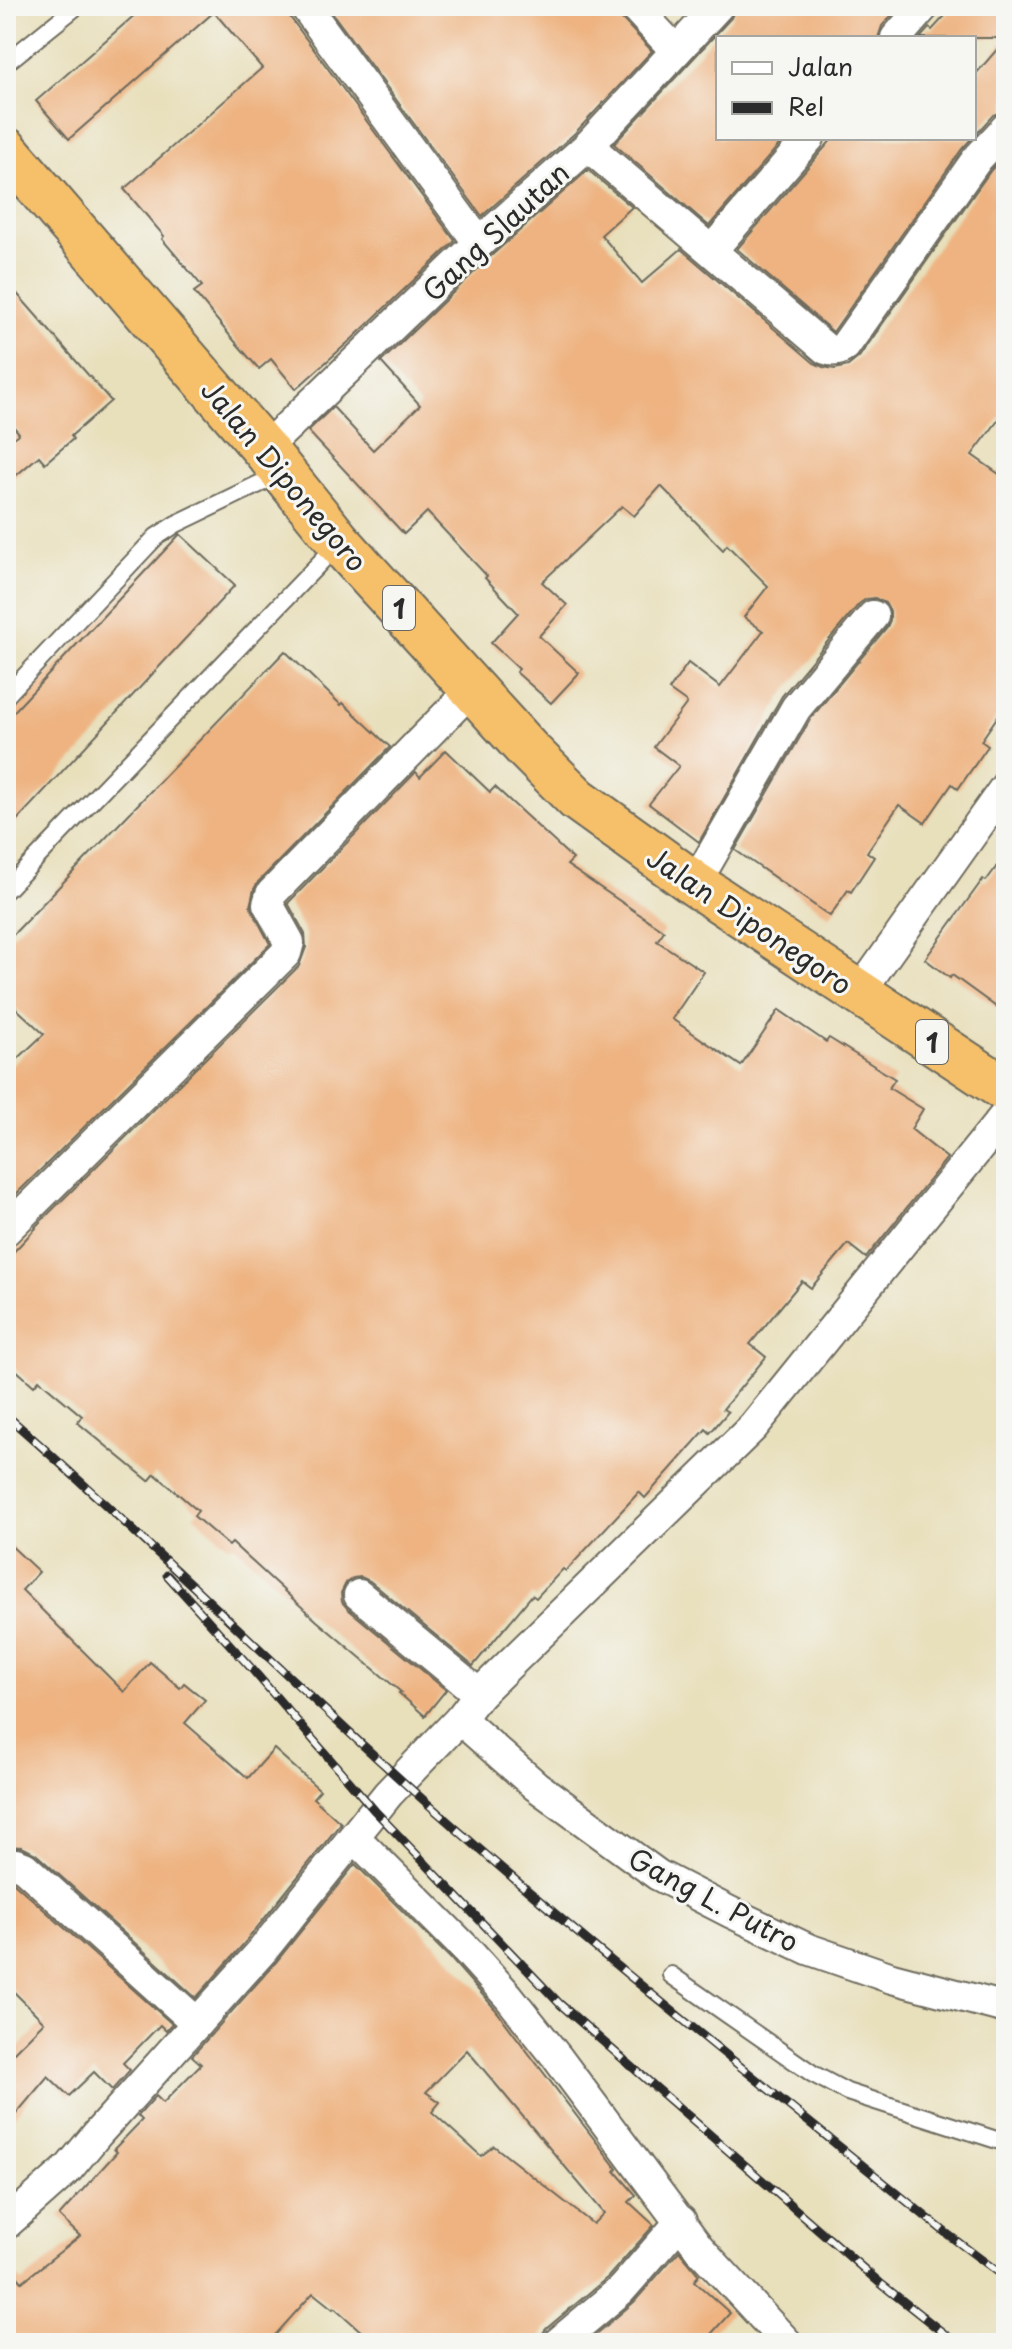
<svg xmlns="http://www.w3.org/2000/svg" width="1012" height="2349" viewBox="0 0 1012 2349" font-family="'Playpen Sans',sans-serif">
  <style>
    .building { fill: #eeb381; fill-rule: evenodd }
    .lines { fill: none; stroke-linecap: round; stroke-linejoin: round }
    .service-casing { stroke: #6d6a5d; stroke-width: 20 }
    .minor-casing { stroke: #6d6a5d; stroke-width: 34 }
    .trunk-casing { stroke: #6d6a5d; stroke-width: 48 }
    .service { stroke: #fff; stroke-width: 16 }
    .minor { stroke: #fff; stroke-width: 30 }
    .trunk { stroke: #f6c06b; stroke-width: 44 }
    .rail-casing { stroke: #2b2b2b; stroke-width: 9 }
    .rail { stroke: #f6f6f2; stroke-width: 6; stroke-dasharray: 18; stroke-linecap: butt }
    .labels { text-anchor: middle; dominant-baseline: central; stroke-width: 6; stroke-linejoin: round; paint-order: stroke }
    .shield { fill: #f6f6f2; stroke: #686867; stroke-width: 2 }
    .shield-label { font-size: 26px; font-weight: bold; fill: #2b2b2b }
    .street-label { font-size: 28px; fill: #2b2b2b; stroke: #f6f6f2 }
  </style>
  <rect width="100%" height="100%" fill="#f6f6f2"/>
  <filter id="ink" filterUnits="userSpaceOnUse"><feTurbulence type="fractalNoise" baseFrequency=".0125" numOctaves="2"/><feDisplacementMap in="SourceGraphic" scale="16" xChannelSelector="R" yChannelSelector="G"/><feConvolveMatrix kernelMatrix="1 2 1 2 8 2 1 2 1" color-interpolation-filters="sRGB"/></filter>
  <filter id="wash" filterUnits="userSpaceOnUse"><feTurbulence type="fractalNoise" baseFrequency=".006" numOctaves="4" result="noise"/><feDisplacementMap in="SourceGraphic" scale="32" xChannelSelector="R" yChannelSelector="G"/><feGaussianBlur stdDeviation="1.8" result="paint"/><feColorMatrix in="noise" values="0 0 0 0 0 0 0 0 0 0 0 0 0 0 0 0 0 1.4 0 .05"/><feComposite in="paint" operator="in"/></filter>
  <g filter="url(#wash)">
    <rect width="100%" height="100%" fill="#e8dfbb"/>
    <g id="blocks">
      <g class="building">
        <path d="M145,6h142l3,11 165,224 -102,97 -57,51 -25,-30 -12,10 -28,-32 -37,-45 8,-6 -40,-47 2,-3 -40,-47 138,-121 -48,-56 -145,127 -33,-38z"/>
        <path d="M327,6h289l5,12 31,33 -77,82 -93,83z"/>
        <path d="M736,6h164l-18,20 -4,12h-162l2,2v98h67l-76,88 -95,-82 117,-126z"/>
        <path d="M954,6h43l9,9v23h-86l9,-10 3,2z"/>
        <path d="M1006,39v71l-13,5 -19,21v-60z"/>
        <path d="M833,138h139l-10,11 -129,183 -96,-83z"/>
        <path d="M1006,154v256l-34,45 34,24v225l-25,37 7,5 -30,43 -6,-5 -27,39 -26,-18 -32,47 7,5 -23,35 -3,-2 -18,26 -95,-66 76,-132 76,-91 3,-7v-9l-5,-8 -10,-5 -9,1 -7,5 -77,92 -83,146 -50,-38 30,-38 -25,-19 33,-44 -18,-13 19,-27 32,24 43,-56 -19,-14 24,-31 -41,-41 -4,5 -62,-64 -27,30 -12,-10 -80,76 25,23 -28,31 40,37 -28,30 -35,-31 3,-3 -28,-26 27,-30 -33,-35 2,-2 -60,-64 -23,22 -96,-103 25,-24 40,43 47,-45 -39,-43 110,-106 97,-86 44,37 -31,28 41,48 39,-34 133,114 9,4 12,2 13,-3 11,-9 132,-187z"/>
        <path d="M6,281l105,120 -40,35 2,3 -28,24 -6,-7 -33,28v-39l13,-12 -13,-15z"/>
        <path d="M180,534l55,51 -229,247v-112z"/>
        <path d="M285,651l56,54 2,-2 47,44 -132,135 -4,7 -4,17 20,38 -260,256 -4,-4v-126l38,-36 -38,-35v-57z"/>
        <path d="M446,750l44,42 5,-5 78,72 -6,6 97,66 -7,10 47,31 -32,47 69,47 38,-56 47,32 3,-4 66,41 -6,9 34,21 -12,20 36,29 -81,100 -18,-14 -37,44 -9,-7 -52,63 16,13 -43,52 5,3 -18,21 -4,-4 -61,69 -6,-6 -73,79 -3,-2 -27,29 -4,-3 -59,71 -103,-85 -9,-4 -8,1 -7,5 -5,10 1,9 6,7 98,81 -21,26 -26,-23 2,-1 -84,-71 -85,-78 -3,3 -35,-30 4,-5 -43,-37 -6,7 -72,-59 5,-6 -43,-36 -5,6 -28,-25v-101l30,-32 -1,-1 264,-261 7,-19 -1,-13 -17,-31 128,-131 4,5z"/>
        <path d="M1006,854v160l-54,-39 -2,3 -25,-19 58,-80 3,2z"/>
        <path d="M6,1541l33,31 -17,18 102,102 26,-30 30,26 4,-5 21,17 -20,23 63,55 26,-29 46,41 -7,8 28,25 -93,116 -52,59 -160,-144 -14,-7 -16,-1z"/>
        <path d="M355,1864l95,94 45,51 122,160 -2,2 21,24 -7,7 25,23 -46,52 -62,52 -5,7 -1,7h-166l-40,-36 -1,2 -20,-16 -45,50h-262v-80l16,19 58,-46 -21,-20 58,-64 -3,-3 28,-29 -4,-4 18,-20 7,7 38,-39 -9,-8 84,-94zM467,2050l137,163 -11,11 -99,-78 -13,10 -49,-44 8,-10 -14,-10z"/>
        <path d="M6,1882l8,1 158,141 -6,7 -6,-6 -37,38 7,7 -18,20 -18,-18 -25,24 -21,-20 -42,50v-66l38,-38 -38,-38z"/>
        <path d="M679,2251l20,24 -5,6 36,32 -27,30h-117l48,-41z"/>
      </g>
    </g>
  </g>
  <g filter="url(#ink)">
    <use href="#blocks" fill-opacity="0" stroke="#6d6a5d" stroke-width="2"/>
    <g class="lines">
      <defs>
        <g id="service">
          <path d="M6,63l71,-57"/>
          <path d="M6,696l150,-159 20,-13 104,-50"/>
          <path d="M6,890l331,-345"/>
          <path d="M671,1975l142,99 34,18 159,51"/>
        </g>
        <g id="minor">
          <path d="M305,6l174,237"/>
          <path d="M634,6l42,45"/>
          <path d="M896,38l28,-32"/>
          <path d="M588,146l238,203c8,3 13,2 19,-3l132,-187 29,-31"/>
          <path d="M712,250l97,-112"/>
          <path d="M264,449l215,-206 109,-97 130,-140"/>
          <path d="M695,884l101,-176 77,-92"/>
          <path d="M859,993l147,-207"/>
          <path d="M6,1230l280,-277 3,-11 -21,-38 3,-10 201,-205"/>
          <path d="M359,1595l120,99"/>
          <path d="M460,1719l76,67 122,89 72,37 78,37 84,29 114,30"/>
          <path d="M354,1837l109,109 46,51 47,59 143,192 88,95"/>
          <path d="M6,1864h10l8,3 173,156"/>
          <path d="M6,2224l63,-56 29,-35 164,-182 126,-157 72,-75 19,-25 274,-267 253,-313"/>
          <path d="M558,2343l63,-53 60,-69"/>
        </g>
        <path id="trunk" d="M6,150l258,299 75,93 188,207 50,50 118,85 311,206"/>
      </defs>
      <use href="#service" class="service-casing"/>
      <use href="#minor" class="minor-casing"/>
      <use href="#trunk" class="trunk-casing"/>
      <use href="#service" class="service"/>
      <use href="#minor" class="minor"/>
      <use href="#trunk" class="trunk"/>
      <defs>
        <g id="rail">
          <path d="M6,1415c135,118 262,245 395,365 176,158 362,304 545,453l60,45"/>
          <path d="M167,1575l84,93 124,143 185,193 320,279 76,60"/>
        </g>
      </defs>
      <use href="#rail" class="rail-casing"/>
      <use href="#rail" class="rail"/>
    </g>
  </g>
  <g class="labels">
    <g class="shield">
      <rect x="383" y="586" width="32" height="44" rx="6"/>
      <rect x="916" y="1020" width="32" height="44" rx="6"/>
    </g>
    <g class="shield-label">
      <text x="399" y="608">1</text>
      <text x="932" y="1042">1</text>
    </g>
    <g class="street-label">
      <text transform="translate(495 231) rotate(-43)">Gang Slautan</text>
      <text transform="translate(285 475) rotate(50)">Jalan Diponegoro</text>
      <text transform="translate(750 920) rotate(34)">Jalan Diponegoro</text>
      <text transform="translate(714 1899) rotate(28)">Gang L. Putro</text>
    </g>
  </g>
  <rect width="1012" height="2349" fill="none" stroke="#f6f6f2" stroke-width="32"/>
  <rect x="716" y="36" width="260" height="104" fill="#f6f6f2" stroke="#a5a5a2" stroke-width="2"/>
  <rect x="732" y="62" width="40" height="12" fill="#ffffff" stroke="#a5a5a2" stroke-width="2"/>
  <text x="788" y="76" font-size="24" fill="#2b2b2b">Jalan</text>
  <rect x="732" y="102" width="40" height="12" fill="#2b2b2b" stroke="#a5a5a2" stroke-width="2"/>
  <text x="788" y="116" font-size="24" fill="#2b2b2b">Rel</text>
</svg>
